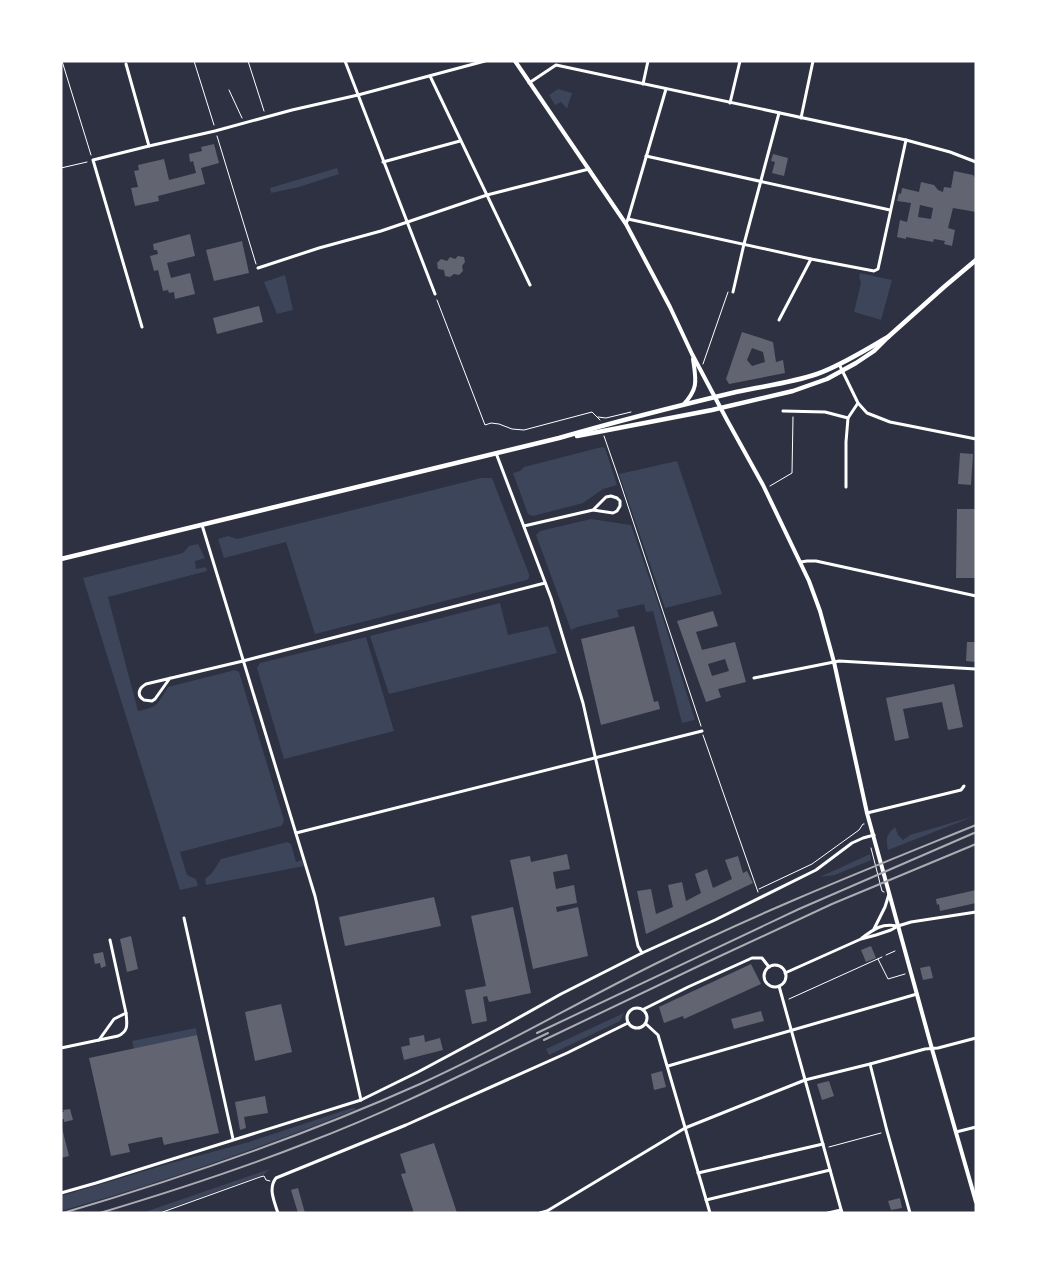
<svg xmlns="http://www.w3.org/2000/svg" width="1037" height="1274" viewBox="0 0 1037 1274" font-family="Lora,serif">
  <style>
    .green { fill: #3c4559 }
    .building { fill: #626471; fill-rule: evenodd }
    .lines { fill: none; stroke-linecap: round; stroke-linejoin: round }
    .path { stroke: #fff; stroke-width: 1 }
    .minor { stroke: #fff; stroke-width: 3 }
    .tertiary { stroke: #fff; stroke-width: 4 }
    .secondary { stroke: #fff; stroke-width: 4.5 }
    .rail { stroke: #abadb3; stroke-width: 2 }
  </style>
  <rect width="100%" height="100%" fill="#2d3142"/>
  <g class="green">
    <path d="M558,89l14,4 -5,16 -6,-7 -6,3 -6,-10z"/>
    <path d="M337,168l2,6 -40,13 -28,6 -1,-5z"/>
    <path d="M860,273l32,7 -11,40 -27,-8 7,-29 -2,-6z"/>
    <path d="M285,275l8,35 -16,4 -13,-32z"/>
    <path d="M602,447l3,1 12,37 -14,4 -20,14 -50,13 -5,-2 -15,-41 7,-2 4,-4z"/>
    <path d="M677,461l45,133 -57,14 -46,-134z"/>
    <path d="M481,478h11l37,96v4l-2,2 -212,54 -29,-92 -62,16 -6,-19 10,-3 9,3z"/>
    <path d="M591,519l40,6 29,84 35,111 -13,3 -29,-112 -7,1 -2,-8 -27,6 2,7 -42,10 -6,3 -35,-95 4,-4z"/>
    <path d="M198,544l7,14 -10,3 1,8 10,-2 1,4 -99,26 30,114c20,-4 20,-7 30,-24l67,-17 4,2 45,148 -1,4 -2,2 -101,26 7,23 9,4 2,7 -18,4 -97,-312 100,-25 6,-7z"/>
    <path d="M500,603l8,32 40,-9 9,27 -168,41 -19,-58z"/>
    <path d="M366,637l28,94 -110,28 -27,-91 3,-5z"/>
    <path d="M975,816l-87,34c-2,-12 -2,-15 7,-23l3,8 5,5 7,-5z"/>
    <path d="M287,842l4,2 5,18 6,-2 2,6 -98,19 -1,-6 7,-6 9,-14z"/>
    <path d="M870,854l1,6 -36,15 -15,2z"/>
    <path d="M624,1013l-4,8 -71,34 -3,-6z"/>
    <path d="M196,1028l1,7 -63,14 -2,-8z"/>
    <path d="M352,1108l5,1c-97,39 -195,74 -296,102v-15l110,-33 78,-21z"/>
    <path d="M270,1169l-7,6 -106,38h-15z"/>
  </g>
  <g class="building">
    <path d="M214,144l5,19 -18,5 4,16 -47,12 1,5 -24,5 -4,-18 7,-1 -4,-16 5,-1 -1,-5 26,-6 5,21 27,-7 -3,-12 -3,1 -1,-8 13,-3 -1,-4z"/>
    <path d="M773,154l15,4 -4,18 -12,-3 3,-11 -4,-1z"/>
    <path d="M954,171l19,4 3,5v32l-23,-4 -5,20 7,2 -3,16 -8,-2 1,-3 -11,-2 -1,3 -27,-5v2l-9,-2 3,-17 7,2 4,-19 -14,-2 2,-8 2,1 1,-6 17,4 2,-10 13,3 4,5 5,2 1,-5 7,1zM920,205l13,3 -2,11 -13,-2z"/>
    <path d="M190,234l5,22 -28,7 4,15 19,-5 5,21 -20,5 -1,-7 -5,1 -1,-3 -5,1 -5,-21 -4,1 -4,-15 8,-2 -1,-4h-3l-1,-6z"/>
    <path d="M242,241l7,32 -35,8 -8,-31z"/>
    <path d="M458,256l6,1 1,5 -3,4 1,5 -4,4 -5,-1 -4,3 -5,-1 -1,-6 -6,-1 -1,-6 4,-4 6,2 3,-4 5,2z"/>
    <path d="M259,306l4,16 -46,12 -4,-16z"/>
    <path d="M742,332l31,10 3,20 7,-2 2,13 -56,11 -3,-5zM752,348l11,4 2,10 -13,4 -5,-6z"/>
    <path d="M960,453l13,1 -2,31 -13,-1z"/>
    <path d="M957,509h19v69h-20z"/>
    <path d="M713,611l5,15 -22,6 6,18 33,-8 11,40 -28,7 3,8 -15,5 -29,-81zM725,659l4,12 -17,5 -4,-12z"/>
    <path d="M634,626l20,76 4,-1 2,8 -59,16 -20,-86z"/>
    <path d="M967,642h9v20l-10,-1z"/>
    <path d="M954,684l9,43 -15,3 -6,-28 -39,7 6,29 -14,3 -9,-43z"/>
    <path d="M567,854l3,15 -17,3 3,17 18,-4 3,18 -21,4 1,5 21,-5 10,49 -55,13 -23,-109 20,-4 1,6z"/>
    <path d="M738,856l5,17 4,-2 6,12 -107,51 -9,-43 14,-2 5,25 17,-7 -5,-22 14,-3 4,19 15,-8 -6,-19 12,-5 6,19 19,-9 -7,-19z"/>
    <path d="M976,890v13l-36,8 -1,-7 -2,1 -1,-6z"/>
    <path d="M434,897l7,29 -96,20 -6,-29z"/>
    <path d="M513,907l18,86 -42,9 -2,-6 -4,1 4,24 -15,3 -7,-34 21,-4 -15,-70z"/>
    <path d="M131,936l7,33 -11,3 -7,-33z"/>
    <path d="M871,946l5,12 -10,4 -5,-12z"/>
    <path d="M103,952l3,14 -5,2 -1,-5 -5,1 -2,-10z"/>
    <path d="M751,964l10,20 -77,35 -1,-3 -19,7 -5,-16z"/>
    <path d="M930,966l3,12 -10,2 -3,-12z"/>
    <path d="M281,1004l11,48 -37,9 -10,-49z"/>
    <path d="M761,1011l3,10 -30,8 -3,-10z"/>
    <path d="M197,1035l22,98 -55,12 -2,-8h-1l-33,7 2,8 -19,4 -22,-98z"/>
    <path d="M424,1035l1,7 15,-4 3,12 -39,10 -3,-13 9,-2 -1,-7z"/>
    <path d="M662,1071l4,16 -12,3 -3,-16z"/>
    <path d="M829,1081l5,15 -12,4 -5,-16z"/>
    <path d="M265,1096l3,17 -24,4 2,11 -6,2 -5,-28z"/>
    <path d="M70,1109l3,11 -9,2v-3l-3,1v-8h3l-1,-2z"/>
    <path d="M61,1124l8,32 -8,2z"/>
    <path d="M434,1143l23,70h-43l-13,-39 5,-1 -6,-19z"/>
    <path d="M298,1188l7,25h-7l-7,-23z"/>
    <path d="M900,1198l2,10 -11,2 -3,-9z"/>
  </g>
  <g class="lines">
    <g class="path">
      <path d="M62,61l29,94"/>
      <path d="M194,61l20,64"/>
      <path d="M248,61l16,50"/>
      <path d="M229,90l13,28"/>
      <path d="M217,136l39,128"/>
      <path d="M61,168l26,-6"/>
      <path d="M437,300l48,125 6,-2 8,1 13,5 12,1 68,-18 8,8"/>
      <path d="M703,364l25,-72"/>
      <path d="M598,417l8,1 25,-6"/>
      <path d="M604,436l17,49 80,241"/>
      <path d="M770,486l22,-13 1,-56"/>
      <path d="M703,735l55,157"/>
      <path d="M871,848l11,43 2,1"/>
      <path d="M759,889l53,-25 47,-34 4,-6h1"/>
      <path d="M886,955l9,-4"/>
      <path d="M878,959l10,20 17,-5"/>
      <path d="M789,999l93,-42"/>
      <path d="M829,1147l52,-14"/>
      <path d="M160,1213l100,-36 4,-1 2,4 4,1"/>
    </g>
    <g class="minor">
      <path d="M345,61l90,233"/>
      <path d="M126,64l23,82"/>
      <path d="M430,76l100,209"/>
      <path d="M529,83l27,-18 350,75 44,12 26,10"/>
      <path d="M643,84l5,-23"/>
      <path d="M730,103l10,-42"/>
      <path d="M801,118l12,-57"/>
      <path d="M646,156l244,54"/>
      <path d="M383,162l77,-21"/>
      <path d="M628,219l183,40 63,12 4,-2 28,-129"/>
      <path d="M626,224l2,-5 38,-130"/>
      <path d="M258,268l61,-20 62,-17 106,-36 102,-26"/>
      <path d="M733,292l11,-48 35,-131"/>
      <path d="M779,320l32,-61"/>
      <path d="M142,327l-49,-167 56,-14 66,-15 77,-21 66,-15 127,-34"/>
      <path d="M839,364l19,39 9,10 23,9 86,17"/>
      <path d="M783,411l42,1 23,6"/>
      <path d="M496,453l55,145 32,105 55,243 4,7"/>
      <path d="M846,487v-45l2,-24 10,-15"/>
      <path d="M202,525l113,371 46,204"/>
      <path d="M524,526l69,-16 20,3 4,-2 3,-5v-5l-3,-3 -6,-2 -5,1 -13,13"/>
      <path d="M801,562l6,-1h9l160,35"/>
      <path d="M170,678l-15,21 -3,2 -8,-1c-8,-5 -5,-12 2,-16l97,-23 302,-78"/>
      <path d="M754,678l85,-17 137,8"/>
      <path d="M867,813l94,-23 3,-4"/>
      <path d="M296,833l406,-102"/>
      <path d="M184,918l49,221"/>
      <path d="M874,929l11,-22 4,-13"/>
      <path d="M862,938c12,-9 20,-15 35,-12"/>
      <circle cx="775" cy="976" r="11"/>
      <path d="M785,973l76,-34 15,-4 15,-5 7,-4 13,-4 65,-10"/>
      <path d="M779,986l63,227"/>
      <circle cx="637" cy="1018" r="10"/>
      <path d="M644,1009l44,-22 64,-29h10l7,9"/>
      <path d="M646,1024l12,11 52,178"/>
      <path d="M99,1040l15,-21 12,-6"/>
      <path d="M61,1048l57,-12c11,-5 9,-12 8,-23l-16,-73"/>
      <path d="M870,1064l17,67 23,82"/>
      <path d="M668,1066l249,-72"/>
      <path d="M956,1132l20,-5"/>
      <path d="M698,1173l125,-29"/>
      <path d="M61,1193l35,-10 265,-83 57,-28 84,-45 59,-33 81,-41 73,-33 101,-50 36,-27 11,-5 11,-3"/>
      <path d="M706,1200l124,-30"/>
      <path d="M278,1213c-4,-12 -10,-25 -2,-35l130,-53 161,-72 61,-30"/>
      <path d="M540,1213l7,-2 138,-83 120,-48 65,-16 55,-15 13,-1 38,-10"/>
      <path d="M828,1213l13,-3"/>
    </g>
    <g class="tertiary">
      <path d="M515,61l111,163 44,83 22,47 35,66 36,65 46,96 11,30 14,51 33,151 65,236 44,153"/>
      <path d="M683,405c16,-17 13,-25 10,-46"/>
    </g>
    <g class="secondary">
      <path d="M577,436l135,-26 81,-19 34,-12 29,-16 18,-12 14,-14 56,-50 32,-27"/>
      <path d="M61,559l498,-121c59,-17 118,-32 177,-46 27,-6 55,-9 81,-18 25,-9 48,-24 71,-37"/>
    </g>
    <g class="rail">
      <path d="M537,1033l262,-124 175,-76"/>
      <path d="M544,1040l159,-76 129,-60 144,-60"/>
      <path d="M63,1213c122,-36 241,-77 357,-129 80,-36 156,-81 235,-120 104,-52 213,-95 321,-139"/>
      <path d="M100,1213c70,-21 141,-44 209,-71 82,-31 160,-71 239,-109"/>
    </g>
  </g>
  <rect width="1037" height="1274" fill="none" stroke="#ffffff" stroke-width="125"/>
</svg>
